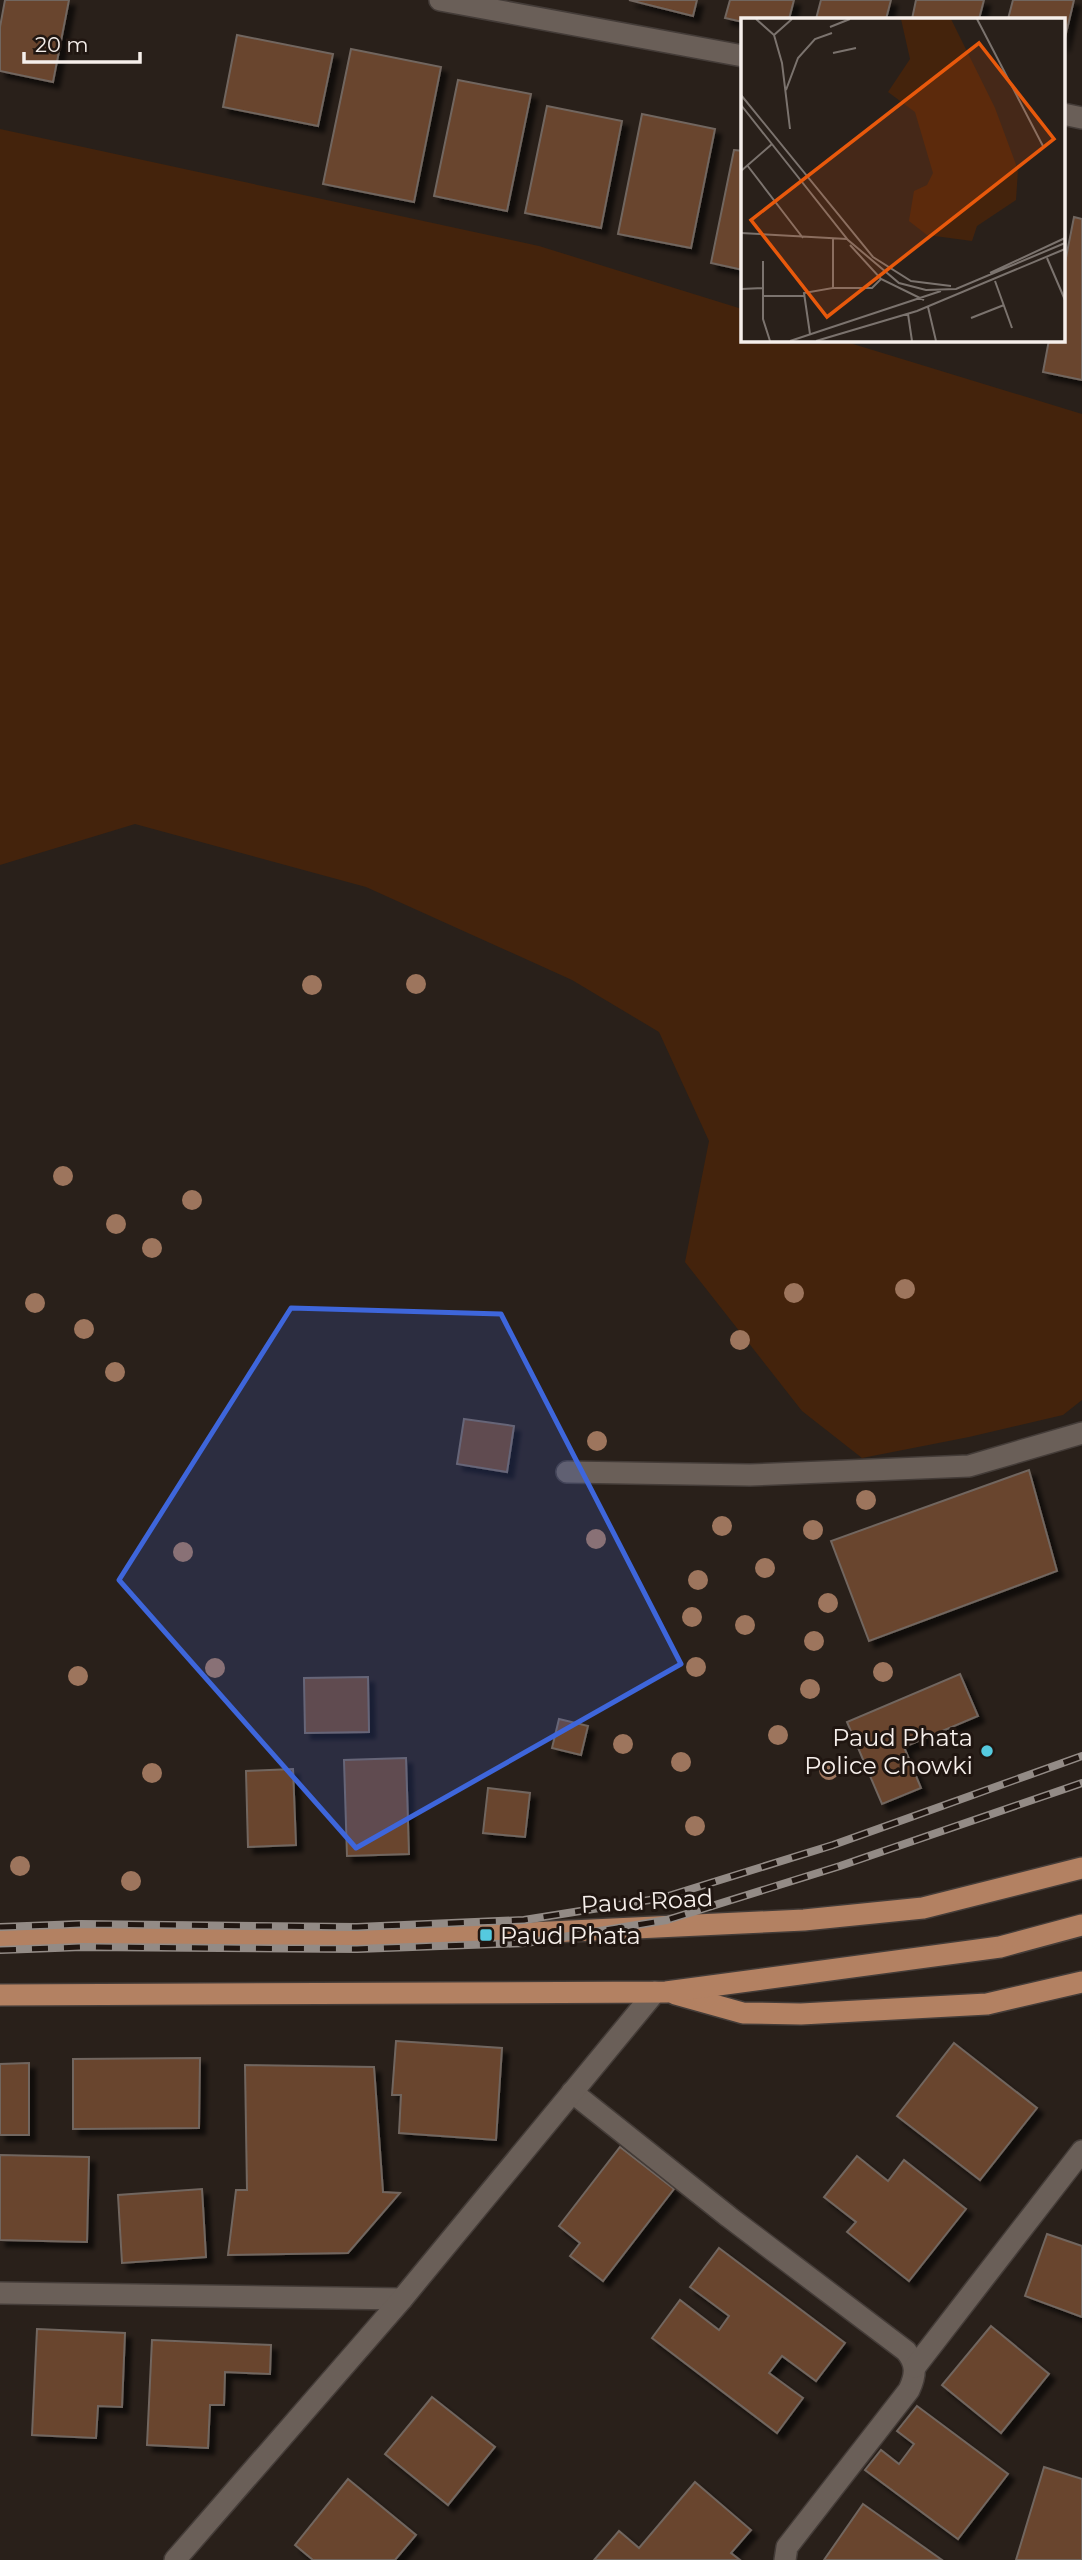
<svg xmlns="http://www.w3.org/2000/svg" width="1082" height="2560" viewBox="0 0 1082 2560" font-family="Montserrat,sans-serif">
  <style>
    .green { fill: #44230c }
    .building { fill: #69442d; stroke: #71665f; stroke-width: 2; filter: url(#shadow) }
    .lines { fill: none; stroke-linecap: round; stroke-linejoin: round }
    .minor-casing { stroke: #443c38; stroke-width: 24 }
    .major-casing { stroke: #443c38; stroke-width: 24 }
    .minor { stroke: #6a5f58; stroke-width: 21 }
    .major { stroke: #b38162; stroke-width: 21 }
    .rail-casing { stroke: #938b86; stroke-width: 8 }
    .rail { stroke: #201611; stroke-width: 5; stroke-dasharray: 16; stroke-linecap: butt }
    .tree { fill: #9d755d }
    .marked { fill: #3e66db; fill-opacity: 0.2; stroke: #3e66db; stroke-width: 5; stroke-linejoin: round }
    .poi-dot { fill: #55cadf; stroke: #201611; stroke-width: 2.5 }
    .labels { text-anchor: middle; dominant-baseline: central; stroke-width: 6; stroke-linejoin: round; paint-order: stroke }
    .poi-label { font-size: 24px; fill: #f6efeb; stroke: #201611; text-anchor: end }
    .street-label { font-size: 24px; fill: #f6efeb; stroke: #201611 }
    .inset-road { fill: none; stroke: #7b736e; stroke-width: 2 }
    .view { fill: #e8590c; fill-opacity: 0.15; stroke: #e8590c; stroke-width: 3.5 }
    .inset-edge { fill: none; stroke: #f6efeb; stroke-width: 3.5 }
  </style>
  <defs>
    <filter id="shadow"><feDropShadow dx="6" dy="6" stdDeviation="2" flood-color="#0009"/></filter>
  </defs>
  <rect width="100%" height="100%" fill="#29201a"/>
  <path class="green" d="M0,129l539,117 203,63 1,31h97l242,74v986l-19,15 -94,22 -107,21 -60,-47 -117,-149 24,-121 -50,-109 -87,-52 -206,-93 -231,-63 -135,41z"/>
  <g class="building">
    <path d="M5,0h64l-16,82 -53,-11v-44z"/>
    <path d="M629,0h68l-4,16z"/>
    <path d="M730,0h64l-5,19h-46v3l-18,-4z"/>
    <path d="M821,0h70l-5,19h-70z"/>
    <path d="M916,0h68l-5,19h-67z"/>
    <path d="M1013,0h61l-11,46v-27h-55z"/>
    <path d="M237,35l96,19 -15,72 -95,-19z"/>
    <path d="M351,49l90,18 -27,135 -91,-18z"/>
    <path d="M458,80l73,14 -24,117 -73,-15z"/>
    <path d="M547,106l75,15 -21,107 -76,-15z"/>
    <path d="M642,114l73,15 -24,119 -73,-14z"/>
    <path d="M734,150l9,1v119l-32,-7z"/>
    <path d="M1074,217l8,2v161l-39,-8 6,-32h14v-67z"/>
    <path d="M464,1419l50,7 -7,46 -50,-8z"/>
    <path d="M1029,1470l28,101 -188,70 -38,-100z"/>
    <path d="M960,1674l18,42 -74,31 17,41 -39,16 -35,-82z"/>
    <path d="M368,1677l1,55 -64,1 -1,-55z"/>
    <path d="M559,1719l29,7 -7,29 -29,-7z"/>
    <path d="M406,1758l3,96 -62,2 -3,-96z"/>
    <path d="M293,1769l3,76 -48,2 -2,-76z"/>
    <path d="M488,1788l42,5 -5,44 -42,-4z"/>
    <path d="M396,2041l106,7 -6,92 -97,-7 2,-38h-9z"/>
    <path d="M954,2043l83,65 -57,72 -83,-64z"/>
    <path d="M200,2058l-1,70 -126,1v-70z"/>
    <path d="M29,2063v72h-29v-71z"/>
    <path d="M245,2065l129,2 9,125 17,1 -52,60 -120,2 8,-65h11z"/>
    <path d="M620,2147l54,42 -71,92 -33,-25 10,-13 -21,-17z"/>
    <path d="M0,2155l89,2 -2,85 -87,-2z"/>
    <path d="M857,2156l31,25 16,-21 62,49 -57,72 -62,-49 9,-10 -32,-25z"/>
    <path d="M202,2189l4,68 -84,6 -4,-68z"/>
    <path d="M1047,2234l35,12v71l-57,-21z"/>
    <path d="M719,2248l126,95 -29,38 -34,-25 -13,17 34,25 -26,35 -125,-95 28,-38 39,30 10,-14 -39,-29z"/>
    <path d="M991,2326l58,48 -48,59 -59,-48z"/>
    <path d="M37,2329l88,4 -3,74 -24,-1 -2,32 -64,-3z"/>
    <path d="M152,2340l119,5 -1,29 -45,-2 -1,33h-14l-2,43 -61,-3z"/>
    <path d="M432,2397l63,50 -47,58 -63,-51z"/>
    <path d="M917,2406l91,68 -50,65 -93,-69 16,-20 18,14 15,-20 -17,-13z"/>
    <path d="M1044,2467l38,12v81h-66z"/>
    <path d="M348,2479l68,56 -21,25h-82l-18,-15z"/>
    <path d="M695,2482l56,48 -20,23 9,7h-146l25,-29 20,17z"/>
    <path d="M863,2504l79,56h-118z"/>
  </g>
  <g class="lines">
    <defs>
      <g id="minor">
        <path d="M440,0l303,56"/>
        <path d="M1063,114l19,4"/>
        <path d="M567,1472l183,3 219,-9 113,-33"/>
        <path d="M572,2092l157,125 177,134c11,13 10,24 3,39l-122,157 -2,13"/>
        <path d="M0,2293l402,6"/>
        <path d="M915,2367l167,-216"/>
        <path d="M175,2560l227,-261 253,-307"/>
      </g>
      <g id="major">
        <path d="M0,1938l443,-1 361,-17 119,-12 159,-40"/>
        <path d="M675,1994l68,19 58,1 186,-10 95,-22"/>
        <path d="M0,1995l666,-3 334,-45 82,-22"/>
      </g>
    </defs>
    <use href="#minor" class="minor-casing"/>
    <use href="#major" class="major-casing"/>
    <use href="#minor" class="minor"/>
    <use href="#major" class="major"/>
    <defs>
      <g id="rail">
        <path d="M0,1927l81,-3 276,3 167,-7 138,-22 171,-53 249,-89"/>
        <path d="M0,1950l82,-3 275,2 169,-6 141,-23 173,-54 242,-83"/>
      </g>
    </defs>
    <use href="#rail" class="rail-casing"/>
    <use href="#rail" class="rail"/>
  </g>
  <g class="tree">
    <circle cx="416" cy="984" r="10"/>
    <circle cx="312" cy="985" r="10"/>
    <circle cx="63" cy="1176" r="10"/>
    <circle cx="192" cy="1200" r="10"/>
    <circle cx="116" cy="1224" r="10"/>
    <circle cx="152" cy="1248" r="10"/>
    <circle cx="905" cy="1289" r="10"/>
    <circle cx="794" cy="1293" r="10"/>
    <circle cx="35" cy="1303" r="10"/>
    <circle cx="84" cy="1329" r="10"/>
    <circle cx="740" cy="1340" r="10"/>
    <circle cx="115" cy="1372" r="10"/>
    <circle cx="597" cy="1441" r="10"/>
    <circle cx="866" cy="1500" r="10"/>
    <circle cx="722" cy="1526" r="10"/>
    <circle cx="813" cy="1530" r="10"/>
    <circle cx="596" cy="1539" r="10"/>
    <circle cx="183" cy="1552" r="10"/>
    <circle cx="765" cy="1568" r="10"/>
    <circle cx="698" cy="1580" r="10"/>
    <circle cx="828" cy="1603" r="10"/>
    <circle cx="692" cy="1617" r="10"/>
    <circle cx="745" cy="1625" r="10"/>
    <circle cx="814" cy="1641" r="10"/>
    <circle cx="696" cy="1667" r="10"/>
    <circle cx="215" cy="1668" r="10"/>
    <circle cx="883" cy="1672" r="10"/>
    <circle cx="78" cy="1676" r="10"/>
    <circle cx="810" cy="1689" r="10"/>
    <circle cx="778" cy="1735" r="10"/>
    <circle cx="623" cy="1744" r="10"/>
    <circle cx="681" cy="1762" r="10"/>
    <circle cx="829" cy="1770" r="10"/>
    <circle cx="152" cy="1773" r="10"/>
    <circle cx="695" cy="1826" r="10"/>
    <circle cx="20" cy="1866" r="10"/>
    <circle cx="131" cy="1881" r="10"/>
  </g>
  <path class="marked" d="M291,1308l210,6 180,350 -325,184 -237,-268z"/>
  <g class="poi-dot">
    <circle cx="987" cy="1751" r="7"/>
    <rect x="479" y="1928" width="14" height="14" rx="3.5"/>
  </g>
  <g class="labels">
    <g class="poi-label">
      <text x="973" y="1737">Paud Phata<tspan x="973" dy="28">Police Chowki</tspan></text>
      <text x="500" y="1935" text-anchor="start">Paud Phata</text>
    </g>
    <g class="street-label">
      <text transform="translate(647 1901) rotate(-3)">Paud Road</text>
    </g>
  </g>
  <g transform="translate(741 18)">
    <rect width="324" height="324" fill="#29201a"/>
    <path d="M160,1h50l44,89 23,62 -2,30 -39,26 -5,15 -45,-6 -18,-14 5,-30 13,-6 6,-12 -18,-61 -27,-20 22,-33z" fill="#44230c"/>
    <path class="inset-road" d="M15,1l18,16 8,28 8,66M236,1l67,129M89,9l20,-8M33,17l18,-16M92,35l23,-5M45,72l12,-32 17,-19 17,-6M0,77l132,162 38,24 40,5M0,87l107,135 51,43 27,7 30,-1 109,-46M6,147l56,73M0,153l31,-27M0,215l106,6M109,227l31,34 43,21M306,240l18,42M22,243v58l7,22M249,255l75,-35M254,263l17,47M91,270h40l9,-9M0,271l22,-1M21,278h42M187,289l8,34M167,296l4,27M230,300l33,-13M69,316l-6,-41 29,-5v-49M49,323l151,-50M75,323l101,-30 148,-62"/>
    <path class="view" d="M238,25l75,96 -227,178 -76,-97z"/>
    <rect width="324" height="324" class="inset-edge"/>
  </g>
  <path d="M24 52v10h116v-10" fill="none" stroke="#f6efeb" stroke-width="3.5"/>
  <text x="35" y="52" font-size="21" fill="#f6efeb" stroke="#201611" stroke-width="5" paint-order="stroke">20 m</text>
</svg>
